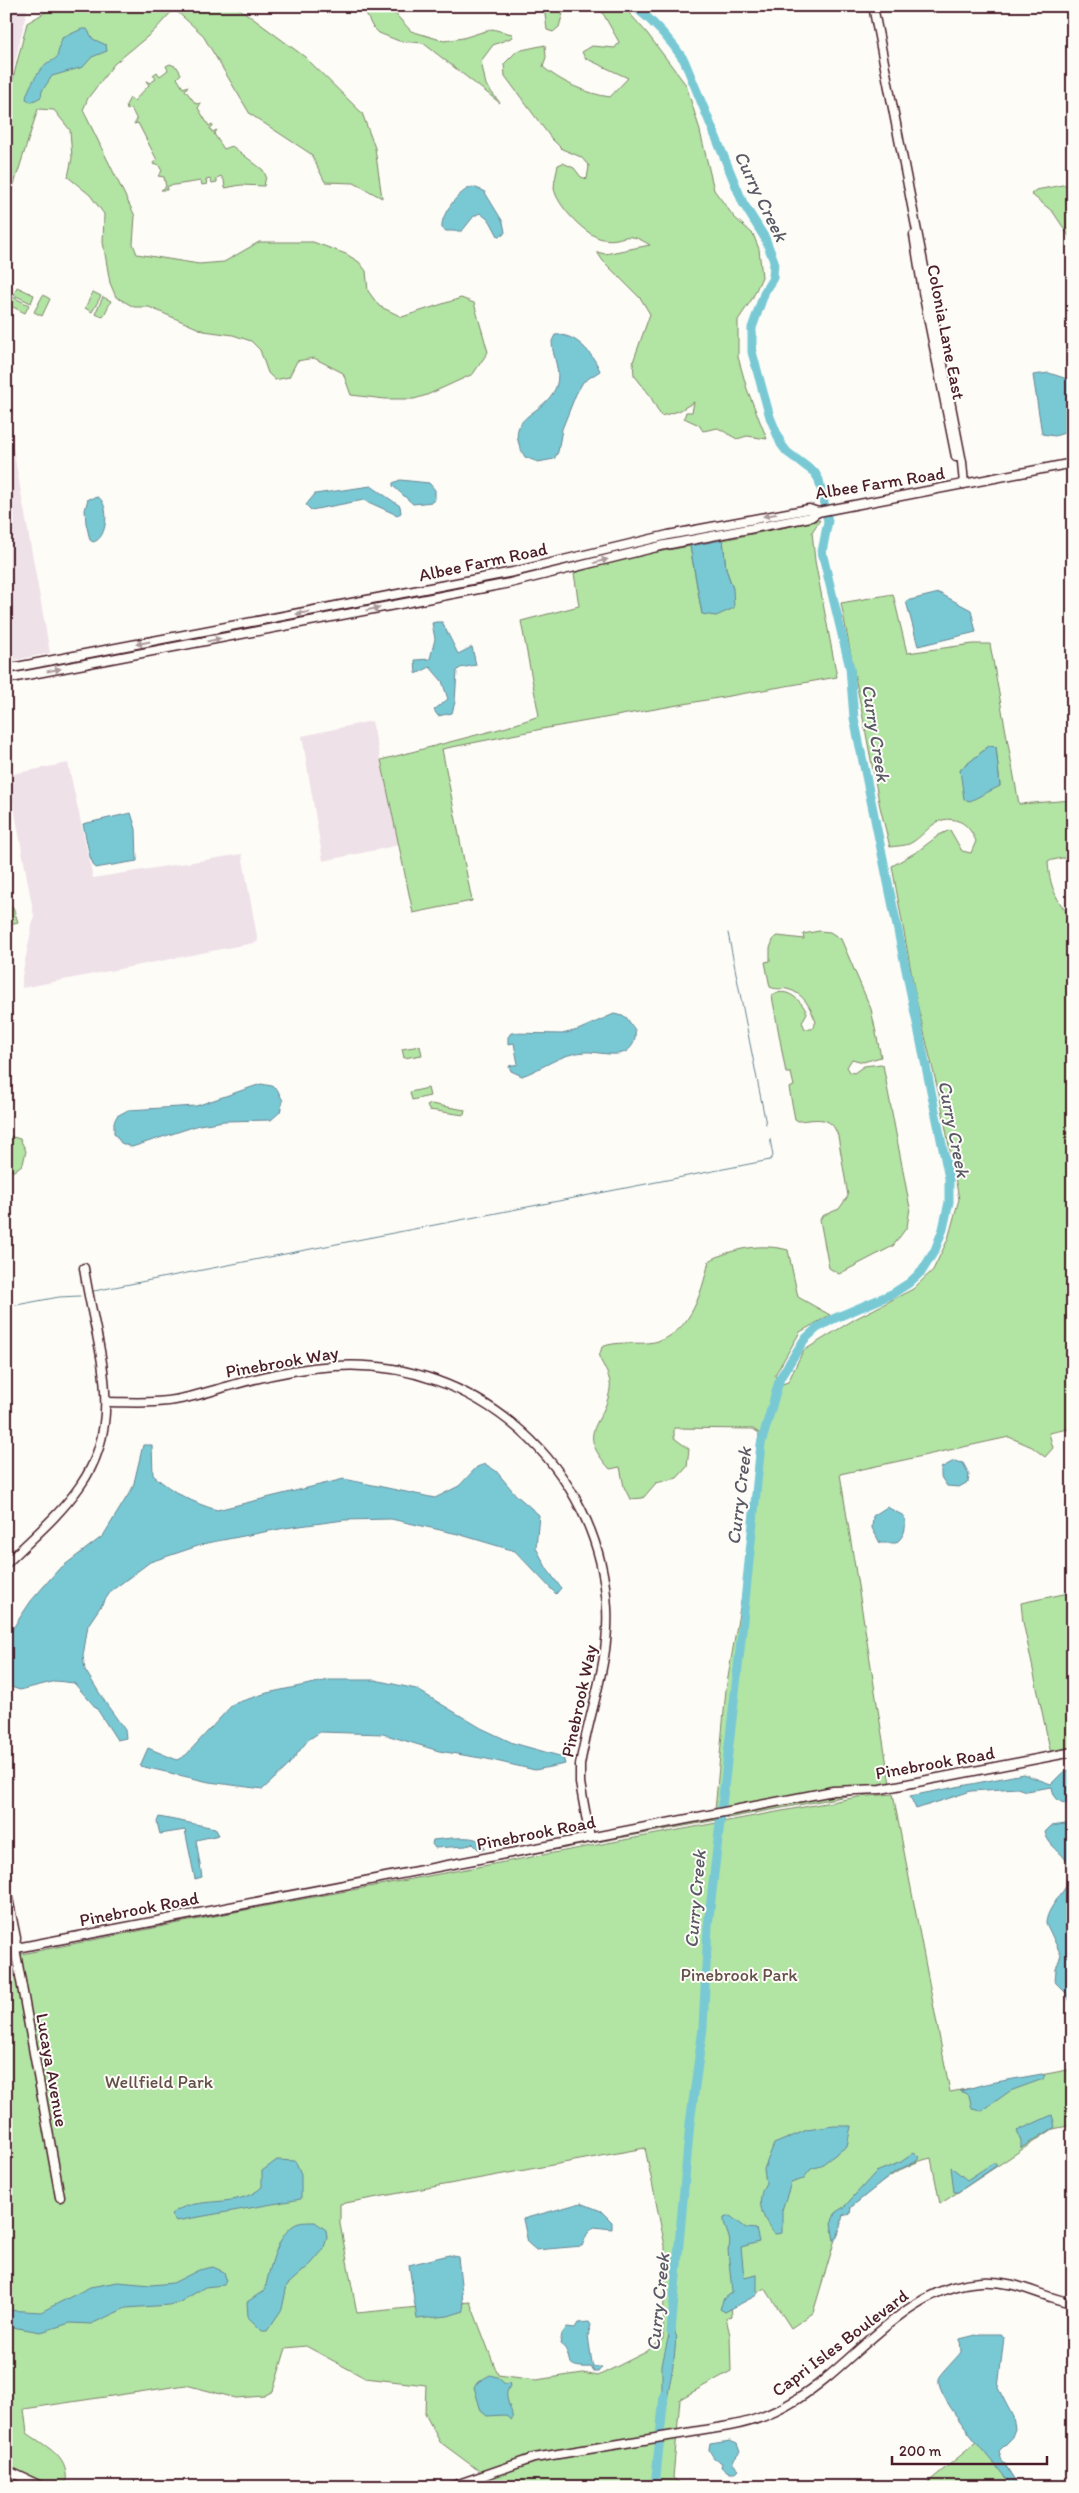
<svg xmlns="http://www.w3.org/2000/svg" width="1079" height="2493" viewBox="0 0 1079 2493" font-family="Itim,sans-serif">
  <style>
    .built { fill: #efe1e8 }
    .green { fill: #b2e4a4; stroke: #7e8268; fill-rule: evenodd }
    .water { fill: #79c9d5; stroke: #668591 }
    .lines { fill: none; stroke-linecap: round; stroke-linejoin: round }
    .stream { stroke: #668591; stroke-width: 1 }
    .river { stroke: #79c9d5; stroke-width: 9 }
    .secondary-casing { stroke: #4a1f2b; stroke-width: 11 }
    .secondary { stroke: #fdfcf7; stroke-width: 8 }
    .oneway { fill: #ac999b }
    .labels { text-anchor: middle; dominant-baseline: central; stroke-width: 4; stroke-linejoin: round; paint-order: stroke }
    .street-label { font-size: 18px; fill: #4a1f2b; stroke: #fdfcf7 }
    .park-label { font-size: 18px; fill: #645049; stroke: #fdfcf7 }
    .water-label { font-size: 19px; font-style: italic; fill: #5a5a66; stroke: #fdfcf7 }
  </style>
  <rect width="100%" height="100%" fill="#fdfcf7"/>
  <filter id="ink" filterUnits="userSpaceOnUse"><feTurbulence type="fractalNoise" baseFrequency=".02" numOctaves="2"/><feDisplacementMap in="SourceGraphic" scale="10" xChannelSelector="R" yChannelSelector="G"/><feConvolveMatrix kernelMatrix="1 2 1 2 8 2 1 2 1" color-interpolation-filters="sRGB"/></filter>
  <g filter="url(#ink)">
    <g class="built">
      <path d="M6,6h22l-22,95z"/>
      <path d="M6,409l44,244 -44,9z"/>
      <path d="M372,721l27,124 -4,-1v2l-72,15 -21,-125z"/>
      <path d="M68,763l25,115 149,-24 16,88 -236,46v-12l12,-60 -26,-141z"/>
    </g>
    <g class="green">
      <path d="M56,6h180l69,51 57,56 13,35 7,50 -28,-15 -29,-1 -14,-28 -61,-40 -48,-80 -28,-25 -21,23 -39,32 -26,34 -5,12 52,106 -2,28 4,10 62,10 25,-2 35,-20h54l33,12 13,8 7,9 2,20 11,15 23,11 59,-19 13,5 14,49 -15,22 -46,21 -13,4h-29l-34,-4 -8,-22 -29,-15 -17,3 -8,16 -14,3 -7,-7 -8,-23 -9,-9 -18,-6 -29,-4 -55,-24h-15l-18,-10 -6,-14 -7,-41 1,-28 -14,-19 -22,-18 4,-19 -2,-28 -16,-20 -16,-1 -28,88 -4,-1v-90l21,-83z"/>
      <path d="M362,6h26l23,25 33,10 19,-3 29,-9 20,5 1,3 -20,8 -12,16 5,24 14,18 -77,-60 -24,-2 -20,-8 -7,-7z"/>
      <path d="M544,6h21l-6,21 -6,5 -6,-2z"/>
      <path d="M601,6h22l24,27 39,52 13,42 15,63 20,27 19,17 6,15 3,28 -10,22 -14,21v37l9,32 20,50 -20,-3 -10,3 -19,-11 -15,3 -4,-6 -15,-7 2,-6h6l2,-10 -15,9 -18,5 -12,-22 -15,-19 -1,-13 17,-48 -9,-15 -38,-38 -6,-9 8,2 45,-9c-27,-17 -25,-2 -47,-6 -16,-2 -47,-34 -49,-51 0,-7 3,-16 4,-23l5,-2 11,5 7,9 6,2 2,-13 -8,-9 -19,-8 -11,-11 -46,-62 -1,-12 13,-13 28,-6 1,12 -3,10c18,15 44,27 67,30l18,-19 -43,-20 -3,-6 10,-6 23,2 4,-6 -18,-32z"/>
      <path d="M170,64l7,3 4,7 -4,4 6,10 5,-2 -3,4 11,14 5,-1 -3,5 11,18 3,-2 1,2 -3,2 2,4 5,-2 -3,4 10,15 8,-3 31,24 3,6 -2,10 -23,-1 -16,3 -1,-8 -3,-4 -4,2v4l-5,1 -2,-4 -4,1 1,4 -5,1 -1,-4 -33,5 -1,4h-6l5,-3 -2,-10 -6,-1 4,-5 -4,-7 -4,1 -1,-2 4,-3 -19,-37 -4,1 3,-4 -6,-12 -4,2 -1,-5 4,-7 4,3 15,-16 -3,-4 4,2 6,-4 -3,-4 4,-3 3,4 8,-6 -2,-4z"/>
      <path d="M1073,183v59l-20,-30 -22,-18 5,-4z"/>
      <path d="M17,287l17,8 -3,8 -17,-8z"/>
      <path d="M93,292l8,4 -9,16 -7,-4z"/>
      <path d="M43,295l7,4 -8,17 -8,-4z"/>
      <path d="M13,297l16,8 -4,8 -16,-8z"/>
      <path d="M103,297l8,4 -8,16 -8,-3z"/>
      <path d="M820,520l-8,12 3,29 22,116 -295,52 -100,20 30,152 -59,12 -32,-153 126,-33 32,-11 -18,-95 58,-15 -5,-33 50,-15 66,-12 12,68 31,-25 -7,-20 -3,-29z"/>
      <path d="M893,594l14,59 66,-9h17l29,160 54,-4v59l-11,-1 -14,3c1,23 8,41 25,58v509l-24,5 4,15 -8,9 -13,-10 -23,-10 -169,37 50,310 -51,3 -124,24 11,-122 19,-111 14,-145 -6,-4 -79,-1v10l15,11 -2,18 -10,11 -21,5 -13,15 -13,1 -6,-12 -4,-20 -10,2c-36,-40 -6,-41 0,-80 2,-11 -7,-23 -11,-32l3,-10c14,-6 30,-3 45,-4 42,-3 54,-48 62,-82 24,-13 53,-18 79,-11l10,47 32,18 -30,17 -25,43 4,10 9,-3 15,-31 52,-32 58,-30 20,-19 15,-31 11,-40 -18,-96 -25,-104 -24,-133 26,-15 21,-16 11,-5 12,21 9,2 5,-12c-5,-10 -9,-18 -21,-21 -22,-5 -29,16 -46,24 -5,2 -14,2 -19,3l-10,-40 -39,-204zM989,746l7,1 4,39 -40,-16z"/>
      <path d="M6,887l4,20h3l5,15 -12,3z"/>
      <path d="M819,931l11,1 11,7 30,70 10,48 -18,5 -11,-3 -5,8 3,5 4,1 10,-7 17,-2 2,1 27,143 -3,19 -14,19 -54,28 -10,-6 -9,-48 2,-4 17,-7 9,-13 -10,-60c-7,-22 -22,-16 -40,-15l-3,-2 -6,-31 5,-2 -3,-13h-5l-14,-77c14,-11 30,5 35,17l-5,9 3,7h7l4,-7c-6,-15 -12,-29 -29,-33 -6,-1 -11,1 -17,-2l-5,-25 5,-1v-13l4,-10 4,-2 26,3 -1,-5z"/>
      <path d="M420,1046l2,9 -18,3 -2,-9z"/>
      <path d="M428,1088l2,8 -18,4 -2,-8z"/>
      <path d="M431,1104l34,6 -1,5 -35,-5 -2,-4z"/>
      <path d="M6,1135l14,4 6,12 -3,13 -9,7h-8z"/>
      <path d="M1073,1592v157l-22,5 -28,-132 -2,-19z"/>
      <path d="M891,1790v2l-33,2 -553,102 261,-51 148,-26 1,-3 124,-23z"/>
      <path d="M893,1794l57,298 123,-23v56l-20,4 -113,75 -9,-46c-32,7 -55,29 -80,49l-1,6 -8,3 -29,97 -22,15 -26,-40 -34,19 1,9 -6,2 4,17 1,36 -51,28 -7,79 12,9h-184l-61,-45 -15,-28 1,-29 -61,-7 -59,-32 -20,2 -13,43 -9,5 -28,2 -50,-13 -162,24 3,24c21,15 45,25 38,54h-53l3,-8 -9,-5v-517l275,-54 577,-106zM645,2148l20,98 -2,93 -17,13 -48,24 -15,-3 -47,7 -38,-5 -28,-73 -113,11 -17,-89v-20z"/>
      <path d="M977,2442l25,18 17,27h-97z"/>
    </g>
    <g class="water">
      <path d="M82,29h5l6,10 13,6 1,6 -15,6 -9,10 -31,9 -10,15 -1,6 -10,5 -5,-3c0,-8 14,-31 21,-36 4,-2 6,-2 10,-6l5,-19z"/>
      <path d="M473,187l11,4 19,31 2,10 -2,3 -5,1 -8,-15 -10,-8 -6,3 -12,15h-16l-4,-3c-2,-13 18,-39 31,-41z"/>
      <path d="M555,335c21,-2 38,19 45,36l-17,11 -7,12 -14,35 -4,23 -4,7 -16,3 -13,-5c-25,-43 18,-39 31,-70 6,-16 -4,-30 -4,-46z"/>
      <path d="M1049,373l24,8v49l-18,6 -13,-2 -9,-59z"/>
      <path d="M400,480l29,3 6,7v9l-3,3 -19,2 -20,-18v-3z"/>
      <path d="M371,486l29,20 1,7 -4,2 -33,-15 -53,10 -5,-5 9,-11z"/>
      <path d="M98,497c12,7 10,42 -5,45l-3,-2 -4,-17 -1,-13 3,-11z"/>
      <path d="M723,540l3,29 7,20 1,19 -18,8 -14,-2 -12,-68z"/>
      <path d="M939,593l32,17 5,22 -58,14 -12,-45z"/>
      <path d="M436,622h6l16,32 14,-7 4,18 -16,3 -3,3 -2,31 -3,11 -14,3 -4,-6 14,-11 -6,-18 -12,-14 -14,7 -1,-14 15,-1 5,-20 -3,-16z"/>
      <path d="M989,746l7,1 4,39 -30,15 -6,-2 -4,-29z"/>
      <path d="M131,813l5,16 1,32 -42,7 -5,-11 -7,-33z"/>
      <path d="M614,1014l12,3 9,13c1,8 -1,16 -8,21 -11,7 -31,0 -43,1 -24,2 -40,16 -62,24l-11,-5 -2,-5 9,-2 -4,-21 -6,1v-7l3,-4 51,1 16,-4z"/>
      <path d="M261,1084l11,2 5,3 6,12 -3,11 -9,8 -47,1 -25,4 -67,22 -11,-4 -7,-10v-11l3,-6 11,-6 68,-4z"/>
      <path d="M143,1445h9l1,30c19,17 40,28 64,35l127,-31 91,19 24,-12 18,-19 8,-3 11,7 20,24 23,20 -3,33 11,21 14,19 -5,6 -41,-43 -57,-17 -67,-15 -47,1 -59,8 -78,15 -57,19 -39,29 -23,34 -5,31 2,14 22,35 18,25 1,8 -9,2 -20,-31 -23,-26 -18,-2 -36,9 -9,-3 -5,-22 3,-31 22,-33 27,-31 45,-34 30,-49z"/>
      <path d="M954,1461l9,2 6,11 -1,8 -9,5 -12,-1 -6,-9v-9z"/>
      <path d="M887,1507l17,9c3,12 1,19 -8,27h-16l-8,-15 1,-12z"/>
      <path d="M329,1680h46l41,9 65,39 32,15 50,14 2,7 -30,6 -48,-11 -48,-8 -56,-17 -63,-2 -12,8 -22,28 -23,21 -54,-7 -69,-16 8,-18 29,12 9,-5 47,-51 34,-11z"/>
      <path d="M1073,1769v36c-13,-2 -19,-5 -21,-18l-26,4 -9,-3 -46,3 -55,18 -6,-13 113,-22 28,10 12,-12z"/>
      <path d="M159,1817l56,11 4,7 -23,5 6,37 -7,2 -10,-49 -25,4 -3,-12z"/>
      <path d="M1073,1823v186l-7,-16 -11,-11 1,-13 5,-14 -15,-32c1,-19 28,-38 25,-52 -3,-17 -23,-23 -26,-39l6,-6z"/>
      <path d="M452,1838c11,0 30,-3 33,11h-7l-6,-6 -6,3 -31,2 -3,-4 1,-4z"/>
      <path d="M1042,2074l3,2 -2,3 -33,12 -28,20 -10,-2 -3,-14 -9,-4 25,-7z"/>
      <path d="M1052,2115l3,12 -34,21v-7l-4,-10z"/>
      <path d="M834,2126h17l-4,20 -27,20 -9,3 -8,10 -12,4 -9,27v23l-7,1c-13,-15 -20,-34 -9,-51l-2,-14 10,-25 33,-14z"/>
      <path d="M914,2153l5,4 -2,4 -21,10 -45,36 -1,6 -7,2 -5,20 -4,6 -3,-18 5,-11 8,-5 32,-35 25,-10z"/>
      <path d="M277,2160l18,1 6,14v24l-125,22 -5,-7c26,-20 66,-4 91,-27v-16z"/>
      <path d="M993,2163h3v3l-38,26h-4l-3,-25 16,13z"/>
      <path d="M581,2203l20,8 11,11v7l-18,-2 -7,7 -5,12 -46,4 -8,-7 -5,-24z"/>
      <path d="M730,2216l16,12 10,1 3,13 -18,5 3,31 13,-3v20l-32,17 -5,-3 4,-11 8,-6 -4,-42c6,-11 -5,-21 -4,-32z"/>
      <path d="M315,2222l11,8 1,8 -4,12 -12,14 -24,21 -5,24 -15,22h-5l-14,-14 -1,-15 18,-12c4,-19 13,-61 34,-67 4,-1 11,-1 16,-1z"/>
      <path d="M449,2255l9,2 6,54 -16,5 -31,3 -8,-54z"/>
      <path d="M213,2267l11,5 2,7 -2,6 -19,2 -25,15 -11,3 -43,3 -35,16 -21,-1 -29,9 -35,-6v-16l35,2 49,-25 28,-5 33,3 22,-2 26,-13z"/>
      <path d="M672,2321c10,16 -4,63 -5,83l-5,3v-42z"/>
      <path d="M589,2322l2,3 -3,11 4,27 1,4h9l-4,5h-4l-3,-5c-33,2 -15,-13 -31,-23l2,-10 5,-7 8,1 3,-5z"/>
      <path d="M980,2334h20l4,3 -6,51 15,29 2,12 -4,10 -12,12 3,9 17,27h-6c-13,-17 -79,-90 -74,-108 1,-5 18,-21 22,-27l-1,-13z"/>
      <path d="M490,2375l7,2 8,7 4,-1 1,3c-9,12 4,22 2,34l-8,-5 -17,1 -6,-5 -7,-24 4,-5z"/>
      <path d="M730,2441l7,3 3,8 -7,9v3l6,5 -4,4h-5l-9,-6 1,-4 -8,-5 -5,-8 1,-6z"/>
    </g>
    <g class="lines">
      <g class="stream">
        <path d="M728,933l38,191"/>
        <path d="M94,1291l676,-131 3,-4 -3,-17"/>
        <path d="M6,1307l53,-10 21,-1"/>
      </g>
      <g class="river">
        <path d="M634,6c20,16 36,33 50,54l59,143 22,35 9,23 -1,17 -8,13 -13,37v24l18,65 11,27 6,8 28,21 4,7 9,41 -6,31 28,116 4,50 95,460v24l-6,27 -8,21 -13,21 -13,12 -17,11 -59,25 -16,9 -13,12 -24,38 -19,66 -21,206 -32,276 -5,102 -13,95 -19,209"/>
        <path d="M655,2487l9,-92"/>
      </g>
      <defs>
        <g id="secondary">
          <path d="M873,6l89,456 2,22"/>
          <path d="M914,235l9,57 33,165"/>
          <path d="M6,669l507,-97 155,-37 141,-26 9,3 255,-49"/>
          <path d="M6,679l504,-96 155,-38 146,-28 7,-5"/>
          <path d="M107,1402c22,0 46,2 68,-2 18,-3 36,-9 54,-14 34,-10 71,-18 106,-20 140,-9 265,101 272,242 3,54 -18,104 -27,157v18l10,55"/>
          <path d="M6,1564c25,-25 54,-49 74,-78 48,-67 15,-144 4,-218"/>
          <path d="M6,1888l10,50 -1,10 45,249"/>
          <path d="M6,1925l3,14 6,9"/>
          <path d="M6,1950l827,-159 48,-2 192,-37"/>
          <path d="M6,2470l37,17"/>
          <path d="M450,2487l84,-29 195,-32c24,-4 46,-13 67,-26 60,-37 109,-114 185,-118 38,-2 58,15 92,21"/>
        </g>
      </defs>
      <use href="#secondary" class="secondary-casing"/>
      <use href="#secondary" class="secondary"/>
    </g>
    <defs><path id="oneway-solid" d="M-6-.8H1V-3.2L6.5 0L1 3.2V.8H-6Z" transform="scale(1.25)"/></defs>
    <g class="oneway">
      <use href="#oneway-solid" transform="translate(770 515) rotate(170)"/>
      <use href="#oneway-solid" transform="translate(601 561) rotate(-15)"/>
      <use href="#oneway-solid" transform="translate(373 609) rotate(-11)"/>
      <use href="#oneway-solid" transform="translate(303 613) rotate(169)"/>
      <use href="#oneway-solid" transform="translate(214 640) rotate(-11)"/>
      <use href="#oneway-solid" transform="translate(143 643) rotate(169)"/>
      <use href="#oneway-solid" transform="translate(54 670) rotate(-11)"/>
    </g>
  </g>
  <g class="labels">
    <g class="street-label">
      <text transform="translate(946 332) rotate(79)">Colonia Lane East</text>
      <text transform="translate(880 483) rotate(-9)">Albee Farm Road</text>
      <text transform="translate(483 562) rotate(-12)">Albee Farm Road</text>
      <text transform="translate(282 1362) rotate(-10)">Pinebrook Way</text>
      <text transform="translate(579 1701) rotate(-78)">Pinebrook Way</text>
      <text transform="translate(935 1763) rotate(-10)">Pinebrook Road</text>
      <text transform="translate(536 1833) rotate(-11)">Pinebrook Road</text>
      <text transform="translate(139 1909) rotate(-11)">Pinebrook Road</text>
      <text transform="translate(52 2070) rotate(80)">Lucaya Avenue</text>
      <text transform="translate(840 2343) rotate(-37)">Capri Isles Boulevard</text>
    </g>
    <g class="park-label">
      <text x="739" y="1975">Pinebrook Park</text>
      <text x="159" y="2082">Wellfield Park</text>
    </g>
    <g class="water-label">
      <text transform="translate(761 196) rotate(64)">Curry Creek</text>
      <text transform="translate(876 733) rotate(81)">Curry Creek</text>
      <text transform="translate(954 1129) rotate(79)">Curry Creek</text>
      <text transform="translate(739 1496) rotate(-83)">Curry Creek</text>
      <text transform="translate(695 1899) rotate(-85)">Curry Creek</text>
      <text transform="translate(658 2302) rotate(-84)">Curry Creek</text>
    </g>
  </g>
  <rect width="1079" height="2493" fill="none" stroke="#fdfcf7" stroke-width="25"/>
  <rect x="12" y="12" width="1054" height="2468" fill="none" stroke="#4a1f2b" stroke-width="2" filter="url(#ink)"/>
  <path d="M892 2456v8h155v-8" fill="none" stroke="#4a1f2b" stroke-width="2.5"/>
  <text x="899" y="2456" font-size="15" fill="#4a1f2b" stroke="#fdfcf7" stroke-width="4" paint-order="stroke">200 m</text>
</svg>
